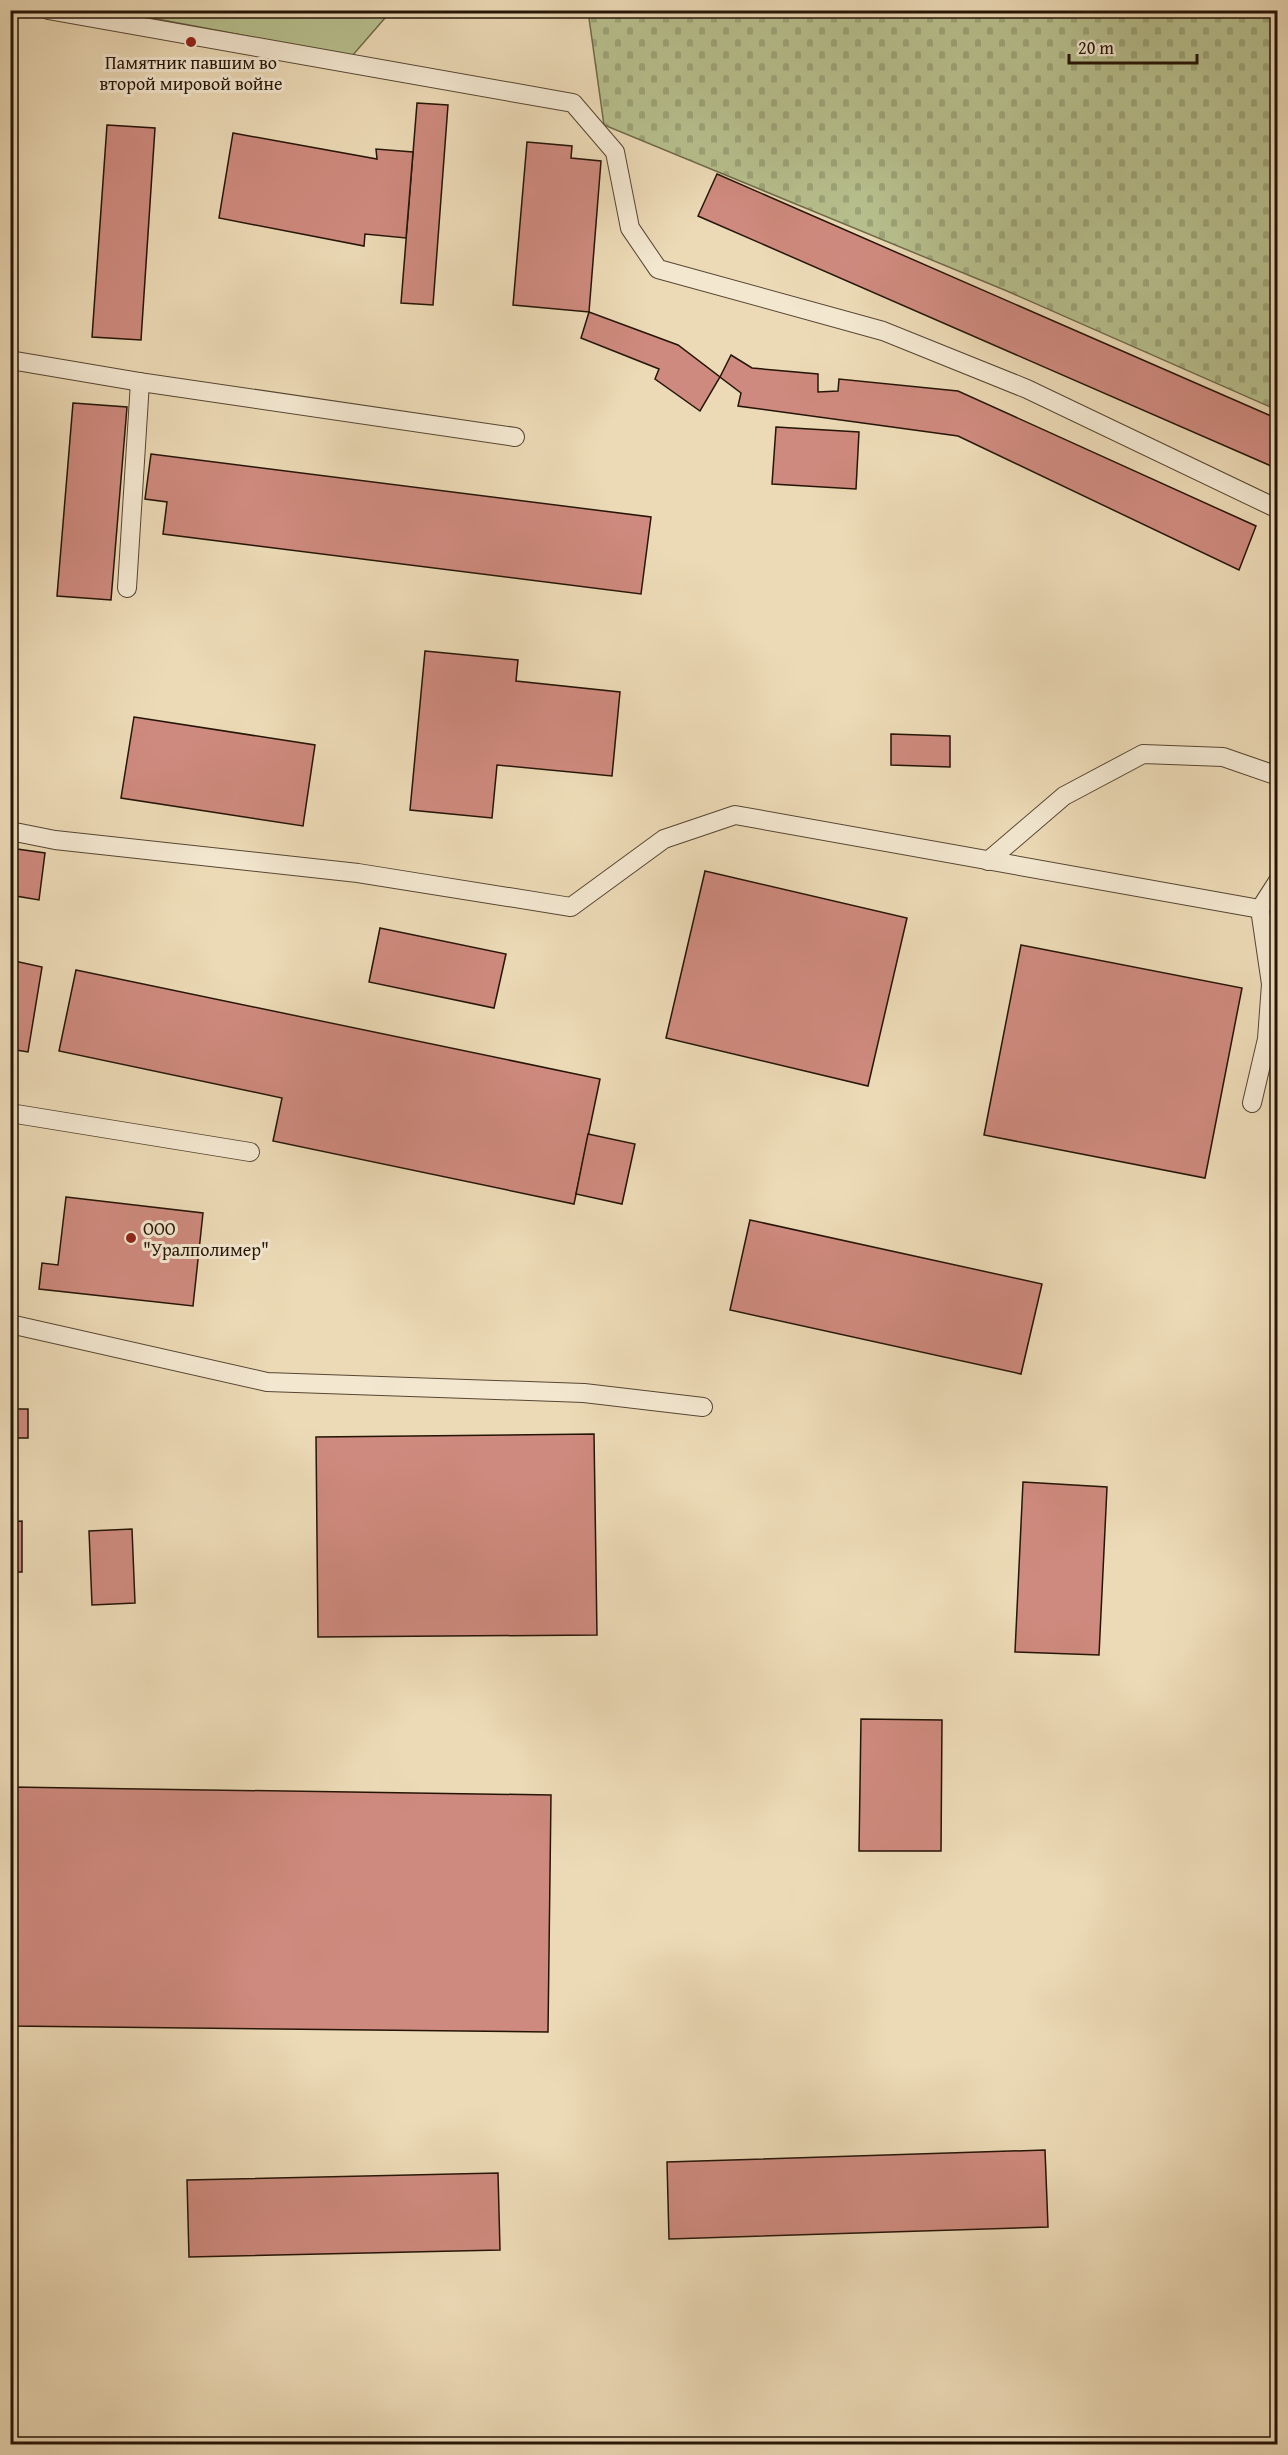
<svg xmlns="http://www.w3.org/2000/svg" width="1288" height="2455" viewBox="0 0 1288 2455" font-family="'Gentium Book Plus',serif">
  <style>
    .grass { fill: #b7c08e; stroke: #6e6a4a; stroke-width: 1.5 }
    .cemetery { fill: url(#cemetery-stones); stroke: #6e6a4a; stroke-width: 1.5 }
    .building { fill: #ce8a7e; stroke: #251507; stroke-width: 1.5 }
    .lines { fill: none; stroke-linecap: round; stroke-linejoin: round }
    .lane-casing { stroke: #574633; stroke-width: 20 }
    .lane { stroke: #f3e7d0; stroke-width: 18 }
    .poi-dot { fill: #8f2418; stroke: #f3e7d0; stroke-width: 2 }
    .labels { text-anchor: middle; dominant-baseline: central; stroke-width: 6; stroke-linejoin: round; paint-order: stroke }
    .poi-label { font-size: 18px; fill: #251507; stroke: #f3e7d0 }
  </style>
  <defs>
    <pattern id="cemetery-stones" width="16" height="16" patternUnits="userSpaceOnUse" patternTransform="scale(1.5)"><rect width="16" height="16" fill="#b7c08e"/><path d="M2 7V4a2 2 0 0 1 4 0v3zM10 15v-3a2 2 0 0 1 4 0v3z" fill="#9da479"/></pattern>
  </defs>
  <rect width="100%" height="100%" fill="#ecdab6"/>
  <filter id="stains"><feTurbulence type="fractalNoise" baseFrequency=".00333" numOctaves="4"/><feColorMatrix values="0 0 0 0 .2 0 0 0 0 .09 0 0 0 0 .02 0 0 0 .5 -.17"/></filter>
  <radialGradient id="worn" r=".72"><stop offset=".6" stop-color="#630" stop-opacity="0"/><stop offset="1" stop-color="#630" stop-opacity=".3"/></radialGradient>
  <path class="grass" d="M378,10l7,8 -33,38 -237,-45z"/>
  <path class="cemetery" d="M588,11h689v399l-270,-119 -403,-166z"/>
  <g class="building">
    <path d="M417,103l31,2 -15,200 -32,-2z"/>
    <path d="M107,125l48,3 -14,212 -49,-3z"/>
    <path d="M233,133l144,26 -1,-10 37,3 -7,86 -41,-4 -1,12 -145,-28z"/>
    <path d="M527,142l45,4 -1,12 30,3 -12,151 -76,-7z"/>
    <path d="M717,174l561,245v50l-580,-253z"/>
    <path d="M589,312l89,33 42,32 -20,34 -45,-32 4,-10 -78,-31z"/>
    <path d="M731,355l21,13 66,6v18l20,-1 1,-12 119,12 298,135 -17,44 -281,-134 -220,-30 3,-13 -21,-16z"/>
    <path d="M73,403l54,4 -16,193 -54,-4z"/>
    <path d="M776,427l83,5 -3,57 -84,-5z"/>
    <path d="M151,454l500,63 -10,77 -478,-60 4,-32 -22,-3z"/>
    <path d="M425,651l93,9 -2,21 104,11 -8,84 -115,-11 -5,53 -82,-8z"/>
    <path d="M134,717l181,28 -12,81 -182,-28z"/>
    <path d="M891,734l59,2v31l-59,-2z"/>
    <path d="M10,848l35,5 -6,47 -29,-5z"/>
    <path d="M705,871l202,47 -39,168 -202,-48z"/>
    <path d="M380,928l126,26 -12,54 -125,-26z"/>
    <path d="M1021,945l221,43 -37,190 -221,-43z"/>
    <path d="M10,960l32,7 -14,85 -18,-3z"/>
    <path d="M76,970l524,109 -26,125 -301,-63 9,-43 -223,-47z"/>
    <path d="M588,1134l47,10 -13,60 -46,-10z"/>
    <path d="M66,1197l137,16 -10,93 -154,-17 3,-26 16,2z"/>
    <path d="M750,1220l292,64 -21,90 -291,-64z"/>
    <rect x="10" y="1409" width="18" height="29"/>
    <path d="M594,1434l3,201 -279,2 -2,-200z"/>
    <path d="M1023,1482l84,5 -8,168 -84,-3z"/>
    <path d="M22,1521v51h-12v-50z"/>
    <path d="M132,1529l3,74 -43,2 -3,-74z"/>
    <path d="M861,1719l81,1 -1,131h-82z"/>
    <path d="M10,1787l541,8 -3,237 -538,-6z"/>
    <path d="M1045,2150l3,77 -379,12 -2,-77z"/>
    <path d="M498,2173l2,77 -311,7 -2,-77z"/>
  </g>
  <g class="lines">
    <defs>
      <g id="lane">
        <path d="M48,10l525,93 42,49 15,76 28,41 225,62 144,58 251,120"/>
        <path d="M10,360l130,22 375,55"/>
        <path d="M127,588l13,-206"/>
        <path d="M10,831l45,9 303,33 213,34 93,-68 71,-24 525,94"/>
        <path d="M988,861l76,-65 79,-42 80,3 55,19"/>
        <path d="M1252,1103l15,-64 4,-55 -11,-75 18,-28"/>
        <path d="M10,1113l240,39"/>
        <path d="M10,1324l257,58 317,11 119,14"/>
      </g>
    </defs>
    <use href="#lane" class="lane-casing"/>
    <use href="#lane" class="lane"/>
  </g>
  <g class="poi-dot">
    <circle cx="191" cy="42" r="6"/>
    <circle cx="131" cy="1238" r="6"/>
  </g>
  <g class="labels">
    <g class="poi-label">
      <text x="191" y="62">Памятник павшим во<tspan x="191" dy="21">второй мировой войне</tspan></text>
      <text x="143" y="1228" text-anchor="start">OOO<tspan x="143" dy="21">"Уралполимер"</tspan></text>
    </g>
  </g>
  <rect width="1288" height="2455" fill="none" stroke="#ecdab6" stroke-width="36"/>
  <rect x="12" y="12" width="1264" height="2431" fill="none" stroke="#251507" stroke-width="3"/>
  <rect x="18" y="18" width="1252" height="2419" fill="none" stroke="#251507" stroke-width="1.5"/>
  <path d="M1069 54v9h128v-9" fill="none" stroke="#251507" stroke-width="3"/>
  <text x="1078" y="54" font-size="18" fill="#251507" stroke="#f3e7d0" stroke-width="4.5" paint-order="stroke">20 m</text>
  <rect width="100%" height="100%" filter="url(#stains)"/>
  <rect width="100%" height="100%" fill="url(#worn)"/>
</svg>
